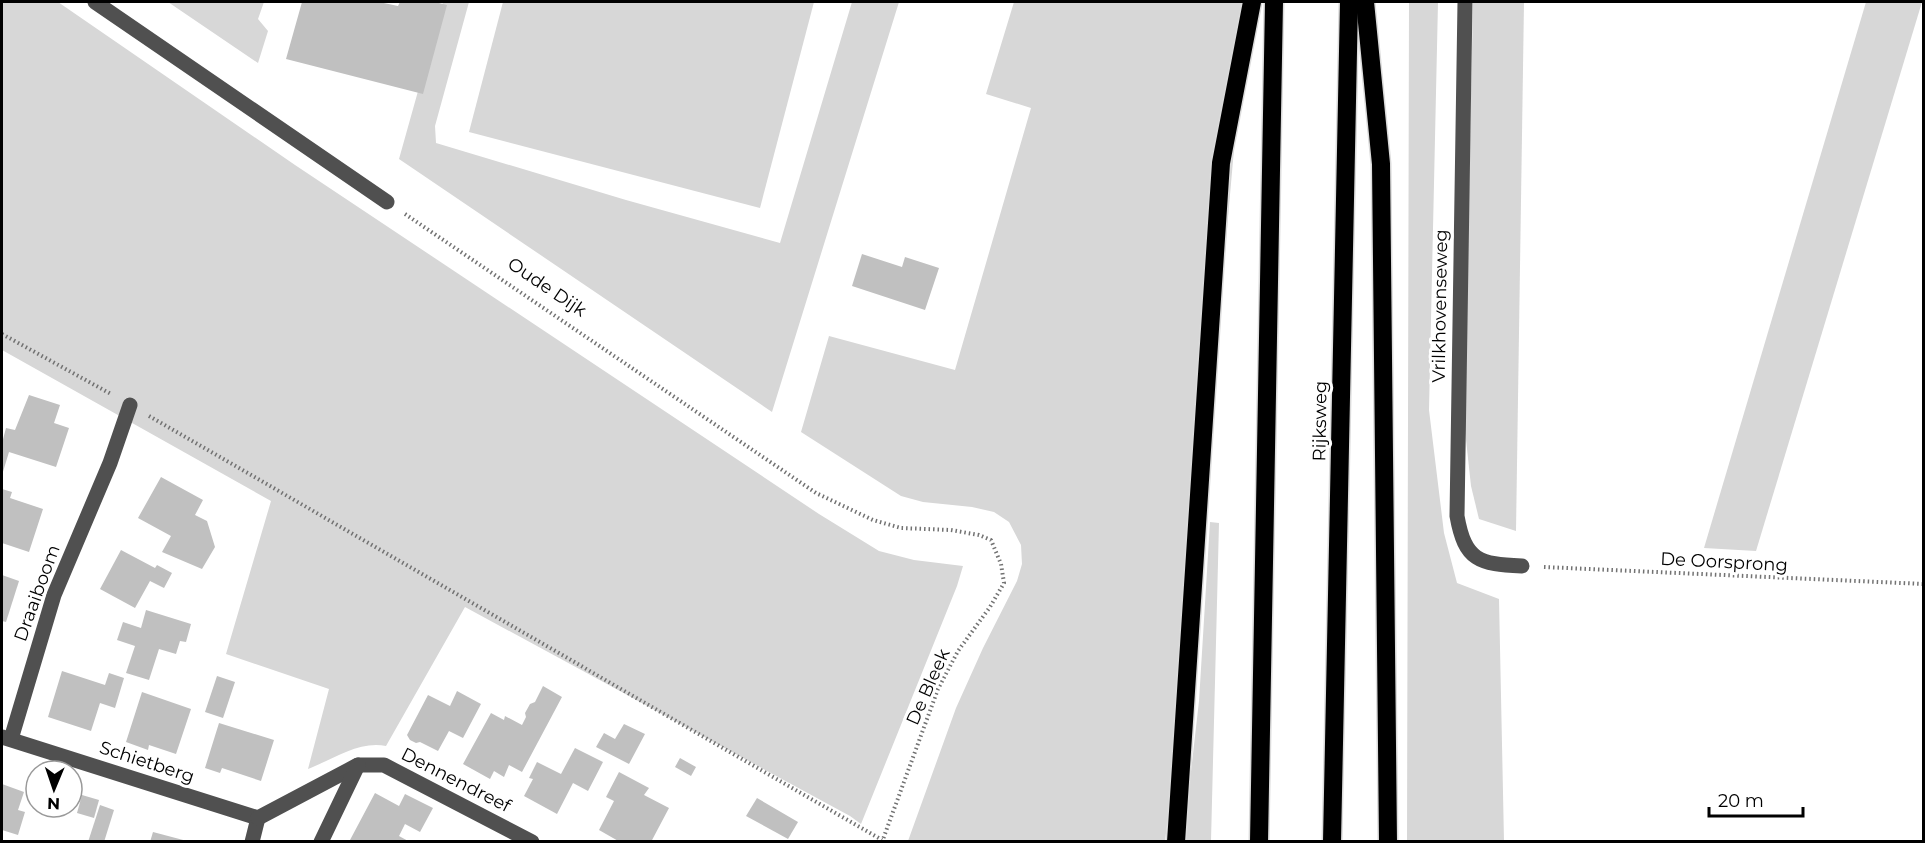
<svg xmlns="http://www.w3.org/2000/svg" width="1925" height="843" viewBox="0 0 1925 843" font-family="Montserrat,sans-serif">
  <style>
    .green { fill: #d7d7d7 }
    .building { fill: #c0c0c0 }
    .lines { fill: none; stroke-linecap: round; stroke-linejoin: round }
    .highway-casing { stroke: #dbdbdb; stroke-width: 21 }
    .path { stroke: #727272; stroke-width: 4; stroke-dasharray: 1.5 3; stroke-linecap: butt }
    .minor { stroke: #505050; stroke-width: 15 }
    .highway { stroke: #000; stroke-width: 18 }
    .labels { text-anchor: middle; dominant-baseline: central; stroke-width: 6; stroke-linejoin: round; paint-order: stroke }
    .street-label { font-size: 18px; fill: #000; stroke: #fff }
  </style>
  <rect width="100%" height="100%" fill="#fff"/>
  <g class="green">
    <path d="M2,2h56l237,163 524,349 60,37 35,9 49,6 -6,20 -96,238 -11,-8 -385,-209 -79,139c-26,-6 -55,14 -78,23l21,-80 -103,-35 45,-153 -269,-151z"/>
    <path d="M168,2h96l-6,17 10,12 -10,32z"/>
    <path d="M443,2h26l-34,124 1,17 190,57 154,43 72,-241h47l-127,410 -373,-253z"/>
    <path d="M503,2h311l-54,206 -291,-76z"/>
    <path d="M1014,2h233l-56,635 -26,204h-257l48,-133 27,-60 34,-67 5,-17 -1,-19 -12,-23 -15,-10 -22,-5 -49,-5 -22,-6 -100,-64 28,-96 126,34 76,-262 -45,-14z"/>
    <path d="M1409,2h29l-9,408 15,123 13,50 42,16 5,242h-97z"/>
    <path d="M1473,2h51l-8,529 -37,-12 -8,-33 -7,-65z"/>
    <path d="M1866,2h56l-166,549 -52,-3z"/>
    <path d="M1210,522l9,1 -8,318 -28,1 16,-141z"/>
  </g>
  <g class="building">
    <path d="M302,2h77l19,4 2,-4h35l12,3 -24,89 -137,-35z"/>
    <path d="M862,254l40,13 3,-10 34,11 -14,42 -73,-24z"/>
    <path d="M29,395l31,10 -6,18 15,5 -13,39 -47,-15 -7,23v-32l4,-15 9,2z"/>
    <path d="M161,477l42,23 -8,15 12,6 8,26 -13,22 -40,-17 9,-16 -33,-18z"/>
    <path d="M2,489l10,3 -2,6 33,11 -14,43 -27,-9z"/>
    <path d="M121,550l34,18 2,-3 15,8 -8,15 -14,-7 -15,27 -35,-19z"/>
    <path d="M2,575l17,6 -13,41 -4,-1z"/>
    <path d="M146,610l45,14 -5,18 -6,-1 -4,13 -17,-5 -10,31 -23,-7 9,-27 -18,-6 6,-18 18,6z"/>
    <path d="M62,671l43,14 4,-12 15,5 -9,30 -15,-5 -9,28 -43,-14z"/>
    <path d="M217,676l18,6 -12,36 -18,-6z"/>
    <path d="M543,686l19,11 -40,75 -13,-7 -5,12 -10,-6 -4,8 -27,-15 28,-51 13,7 1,-4 17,9 4,-8 -1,-4 5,-9 5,-2z"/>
    <path d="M457,691l24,13 -18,34 -14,-7 -11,20 -18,-9 -4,1 -6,-3 -3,-5 21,-40 22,11z"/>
    <path d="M142,692l49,17 -15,45 -27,-9 -1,5 -22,-8z"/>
    <path d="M219,723l55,17 -13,41 -39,-13 -2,5 -15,-5z"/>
    <path d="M624,724l21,10 -16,30 -33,-17 8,-14 11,6z"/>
    <path d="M575,748l28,14 -15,29 -15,-8 -16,31 -33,-18 9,-17 -4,-1 8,-16 24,12z"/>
    <path d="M680,758l16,9 -5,9 -16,-9z"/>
    <path d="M619,772l30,16 -5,7 25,13 -18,34h-31l-21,-12 15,-29 -8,-4z"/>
    <path d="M2,784l22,8 -6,18 7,2 -7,23 -16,-5z"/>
    <path d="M375,793l24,13 6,-12 28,14 -13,24 -15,-8 -6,12 11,6h-56l-4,-2z"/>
    <path d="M82,795l17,5 -5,18 -17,-5z"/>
    <path d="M757,798l41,24 -10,17 -42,-23z"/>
    <path d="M100,805l14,5 -10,32h-16z"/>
    <path d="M153,832l34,9v1h-37z"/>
  </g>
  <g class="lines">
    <defs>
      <g id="highway">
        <path d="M1365,2l16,162 7,678"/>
        <path d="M1176,842l45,-679 31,-161"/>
        <path d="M1259,842l15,-840"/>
        <path d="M1332,842l17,-840"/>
      </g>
    </defs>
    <use href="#highway" class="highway-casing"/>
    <g class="path">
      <path d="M405,214l411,279 57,27 28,8 50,2 28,5 12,5 10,24 3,19 -14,24 -32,44 -20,38 -56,153"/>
      <path d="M2,334l109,60"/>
      <path d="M149,416l733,424"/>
      <path d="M1544,567l380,17"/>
    </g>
    <g class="minor">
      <path d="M95,2l292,200"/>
      <path d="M1465,2l-8,514c8,45 22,48 65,50"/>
      <path d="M2,737l256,81 -6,24"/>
      <path d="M11,739l43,-144 56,-132 20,-58"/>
      <path d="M258,818l100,-53h26l148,77"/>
      <path d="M321,842l37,-77"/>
    </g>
    <use href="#highway" class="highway"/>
  </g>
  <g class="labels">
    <g class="street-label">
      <text transform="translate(547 287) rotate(34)">Oude Dijk</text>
      <text transform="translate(1440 306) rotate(-89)">Vrilkhovenseweg</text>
      <text transform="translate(1320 421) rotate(-89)">Rijksweg</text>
      <text transform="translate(1724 562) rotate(3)">De Oorsprong</text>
      <text transform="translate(37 593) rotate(-70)">Draaiboom</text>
      <text transform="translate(928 687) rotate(-66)">De Bleek</text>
      <text transform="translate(147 762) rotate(18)">Schietberg</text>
      <text transform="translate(456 780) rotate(27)">Dennendreef</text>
    </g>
  </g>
  <rect width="1925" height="843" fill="none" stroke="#000000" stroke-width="6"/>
  <g transform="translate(54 789) rotate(182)"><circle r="28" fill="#ffffff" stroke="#999999" stroke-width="1.5"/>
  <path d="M0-4.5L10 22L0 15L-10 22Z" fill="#000000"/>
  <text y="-9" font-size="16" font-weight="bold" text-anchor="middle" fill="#000000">N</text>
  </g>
  <path d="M1709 807v9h94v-9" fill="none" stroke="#000000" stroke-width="3"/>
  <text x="1718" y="807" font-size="18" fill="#000000" stroke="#ffffff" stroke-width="4.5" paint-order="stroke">20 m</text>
</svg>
